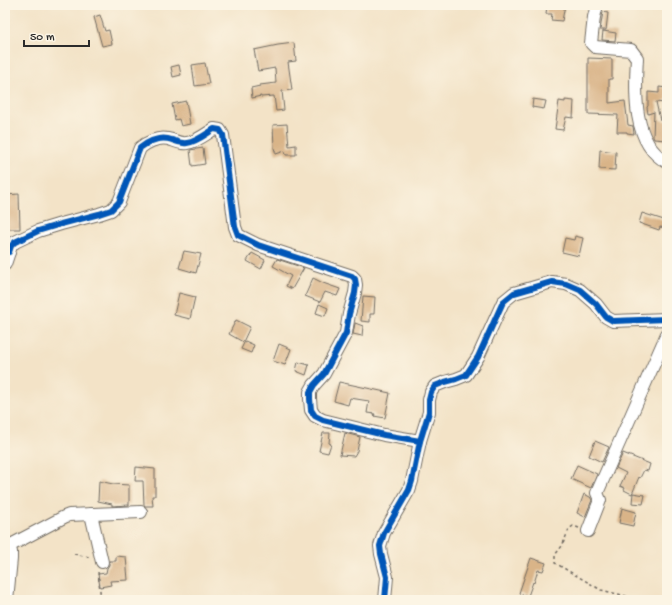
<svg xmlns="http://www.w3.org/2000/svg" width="672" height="605" viewBox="0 0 672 605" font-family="'Gochi Hand',sans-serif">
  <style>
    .building { fill: #d9b488 }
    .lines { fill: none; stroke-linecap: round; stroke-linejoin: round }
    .minor-casing { stroke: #716b62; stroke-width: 14 }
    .path { stroke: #716b62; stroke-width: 1.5; stroke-dasharray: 3 3; stroke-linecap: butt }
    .minor { stroke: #fff; stroke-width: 12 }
    .cycleway-casing { stroke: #fcf5e5; stroke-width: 8 }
    .cycleway { stroke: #0057b8; stroke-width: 6 }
  </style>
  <rect width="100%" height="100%" fill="#fcf5e5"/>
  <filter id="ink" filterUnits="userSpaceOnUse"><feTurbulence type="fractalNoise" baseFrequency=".025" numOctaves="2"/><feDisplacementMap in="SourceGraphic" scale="8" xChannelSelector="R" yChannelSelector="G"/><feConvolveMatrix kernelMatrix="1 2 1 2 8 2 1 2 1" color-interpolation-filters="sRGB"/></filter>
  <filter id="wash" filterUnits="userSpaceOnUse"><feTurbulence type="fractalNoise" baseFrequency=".012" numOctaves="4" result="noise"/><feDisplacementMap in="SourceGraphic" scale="16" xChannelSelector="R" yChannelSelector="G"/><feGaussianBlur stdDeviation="0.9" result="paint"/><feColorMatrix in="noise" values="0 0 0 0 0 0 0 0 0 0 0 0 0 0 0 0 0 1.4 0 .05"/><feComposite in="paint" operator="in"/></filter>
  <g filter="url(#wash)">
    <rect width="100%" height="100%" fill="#f3e3c7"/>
    <g id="blocks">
      <g class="building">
        <path d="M547,5h18l-3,16 -11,-1 1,-6h-6z"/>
        <path d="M603,12l5,1 -2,17h-6z"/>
        <path d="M100,15l5,16 4,-1 3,14 -10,2 -8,-29z"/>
        <path d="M603,31l13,2 -1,8 -13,-1z"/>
        <path d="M294,43l2,18 -8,1 4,28 -10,1 2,19 -8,1 -2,-15 -13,1v-1l-9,2 -1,-10 9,-2v-1l16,-2 -1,-15 -17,3 -4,-21 24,-5z"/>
        <path d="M588,58l24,1v20h-3v24l16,-2 3,24 5,1 1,8 -7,-1v-1h-10l1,-17 -30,-1z"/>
        <path d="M205,63l4,21 -14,2 -3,-21z"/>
        <path d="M179,65l2,10 -8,2 -2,-10z"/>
        <path d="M659,87l8,1v12h-3v3l-8,-1 4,18 7,1 -1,19 -12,-1 -1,-2 1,-25 -6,2 -1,-7 1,-1v-14l11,1z"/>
        <path d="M533,99l13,2 -2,8 -12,-2z"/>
        <path d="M565,100l9,1 -1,17 -7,-1 -3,13 -8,-1 4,-28 6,1z"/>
        <path d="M186,101l4,23 -9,2 -2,-7 -4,1 -3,-16z"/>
        <path d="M287,124l2,22 7,-1v10h-10l-1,-4 -9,3 -2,-6 -1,-23z"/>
        <path d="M203,148l2,16 -13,2 -2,-16z"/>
        <path d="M600,150l16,2 -1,18 -16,-1z"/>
        <path d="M19,194l1,35h-15v-34z"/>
        <path d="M642,213l25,8v7l-7,-1 -1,3 -20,-7z"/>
        <path d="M575,236l8,2 -4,18 -17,-4 3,-14 9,2z"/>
        <path d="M184,251l17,3 -5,19 -17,-5z"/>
        <path d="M252,253l13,7 -4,9 -14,-8z"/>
        <path d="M277,259l27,9 -12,21 -6,-3 5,-10 -18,-10z"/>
        <path d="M313,278l10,5 17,6 -3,7 -12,-4 -5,10 -15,-6z"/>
        <path d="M179,293l16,4 -5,22 -16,-4z"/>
        <path d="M363,296l12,1 -1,17h-4v8l-9,-1z"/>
        <path d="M319,304l9,4 -3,8 -9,-3z"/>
        <path d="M236,320l14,7 -7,15 -14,-8z"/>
        <path d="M355,323l8,3 -1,10 -9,-2z"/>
        <path d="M245,341l9,4 -3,8 -10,-4z"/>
        <path d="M279,344l12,5 -6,16 -12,-4z"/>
        <path d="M298,362l11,3 -3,10 -10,-4z"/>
        <path d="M339,382l51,11 -5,25 -11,-2 1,-2 -8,-1 2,-12 -19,-3 -2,7 -14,-4z"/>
        <path d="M323,433h7l-1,10 2,1 -3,9 -9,-2z"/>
        <path d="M345,433l15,4 -3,14 -3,5 -14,-1z"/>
        <path d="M595,441l14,6 -7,15 -13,-6z"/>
        <path d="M623,453l27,11 -2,7 -4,-1 -4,8 -1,-1 -7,17 -8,-4 1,-2 -5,-2 6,-13 -10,-5z"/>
        <path d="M577,465l20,9 -6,14 -20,-9z"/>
        <path d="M136,467l19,2v27h-3l1,10h-8l-1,-1 -1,-24h-8z"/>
        <path d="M99,481l14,3 16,1v20l-17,1v-2l-14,-3z"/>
        <path d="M633,493l12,2 -2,9 -11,-1z"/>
        <path d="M584,494l6,3 2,3 -7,17 -8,-4z"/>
        <path d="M622,508l14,4 -3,14 -14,-3z"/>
        <path d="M116,556l10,1 2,23 -18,1 1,4 -11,2 -2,-13 8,-1 1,-5 2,-3v-4h7z"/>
        <path d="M531,558l15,5 -3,8 -5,-1 -4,13 -1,-1 -5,14 -9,-3z"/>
      </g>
    </g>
  </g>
  <g filter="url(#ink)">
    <use href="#blocks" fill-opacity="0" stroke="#716b62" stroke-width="1"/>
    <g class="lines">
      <defs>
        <g id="minor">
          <path d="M597,5l-3,12 -3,26 4,4 36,3 6,8c-2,33 -5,86 30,104"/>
          <path d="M5,252h4l2,-6 4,-4 23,-11 23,-7 38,-10 12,-4 8,-8 21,-54c9,-7 20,-12 32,-8 5,2 9,4 15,3 9,-1 19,-9 27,-14l6,1 3,5 12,92 3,8 20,10 94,31 3,3 1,6 -1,8 -6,21 -3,19 -22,41 -10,11 -4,7v7l1,11 4,6 8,4 61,15 36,6"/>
          <path d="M5,264l4,-12"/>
          <path d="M91,514l11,48"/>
          <path d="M588,531l12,-31 -3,-7 70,-159"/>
          <path d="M5,545l4,1 2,6v7l-4,41"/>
          <path d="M9,546l55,-29 5,-2 72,-3"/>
          <path d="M385,600l2,-23 -6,-23 -1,-8 4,-13 25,-43 3,-9 8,-40 9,-29v-12l2,-8 4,-6 10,-4 11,-3 10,-4 12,-18 25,-55 11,-9 38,-11 14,2 14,6 16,14 10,13 7,4 54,-2"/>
        </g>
      </defs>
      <use href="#minor" class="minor-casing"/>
      <g class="path">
        <path d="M579,528l-6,-2 -4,3 -7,17 -7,9v8l46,27 25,6 2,4"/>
        <path d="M5,533l3,1"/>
        <path d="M74,554l15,3"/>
        <path d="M98,572l3,28"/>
      </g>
      <use href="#minor" class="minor"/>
      <defs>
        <g id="cycleway">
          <path d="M5,252h4l2,-6 4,-4 23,-11 23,-7 38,-10 12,-4 8,-8 21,-54c9,-7 20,-12 32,-8 5,2 9,4 15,3 9,-1 19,-9 27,-14l6,1 3,5 12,92 3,8 20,10 94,31 3,3 1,6 -1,8 -6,21 -3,19 -22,41 -10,11 -4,7v7l1,11 4,6 8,4 61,15 36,6"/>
          <path d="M385,600l2,-23 -6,-23 -1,-8 4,-13 25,-43 3,-9 8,-40 9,-29v-12l2,-8 4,-6 10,-4 11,-3 10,-4 12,-18 25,-55 11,-9 38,-11 14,2 14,6 16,14 10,13 7,4 54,-2"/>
        </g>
      </defs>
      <use href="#cycleway" class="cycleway-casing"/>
      <use href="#cycleway" class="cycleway"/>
    </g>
  </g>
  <rect width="672" height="605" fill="none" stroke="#fcf5e5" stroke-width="20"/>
  <path d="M24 40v6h65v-6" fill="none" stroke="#2b2b2b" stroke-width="2"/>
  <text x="30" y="40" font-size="12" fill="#2b2b2b" stroke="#fcf5e5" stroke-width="3" paint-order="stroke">50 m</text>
</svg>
